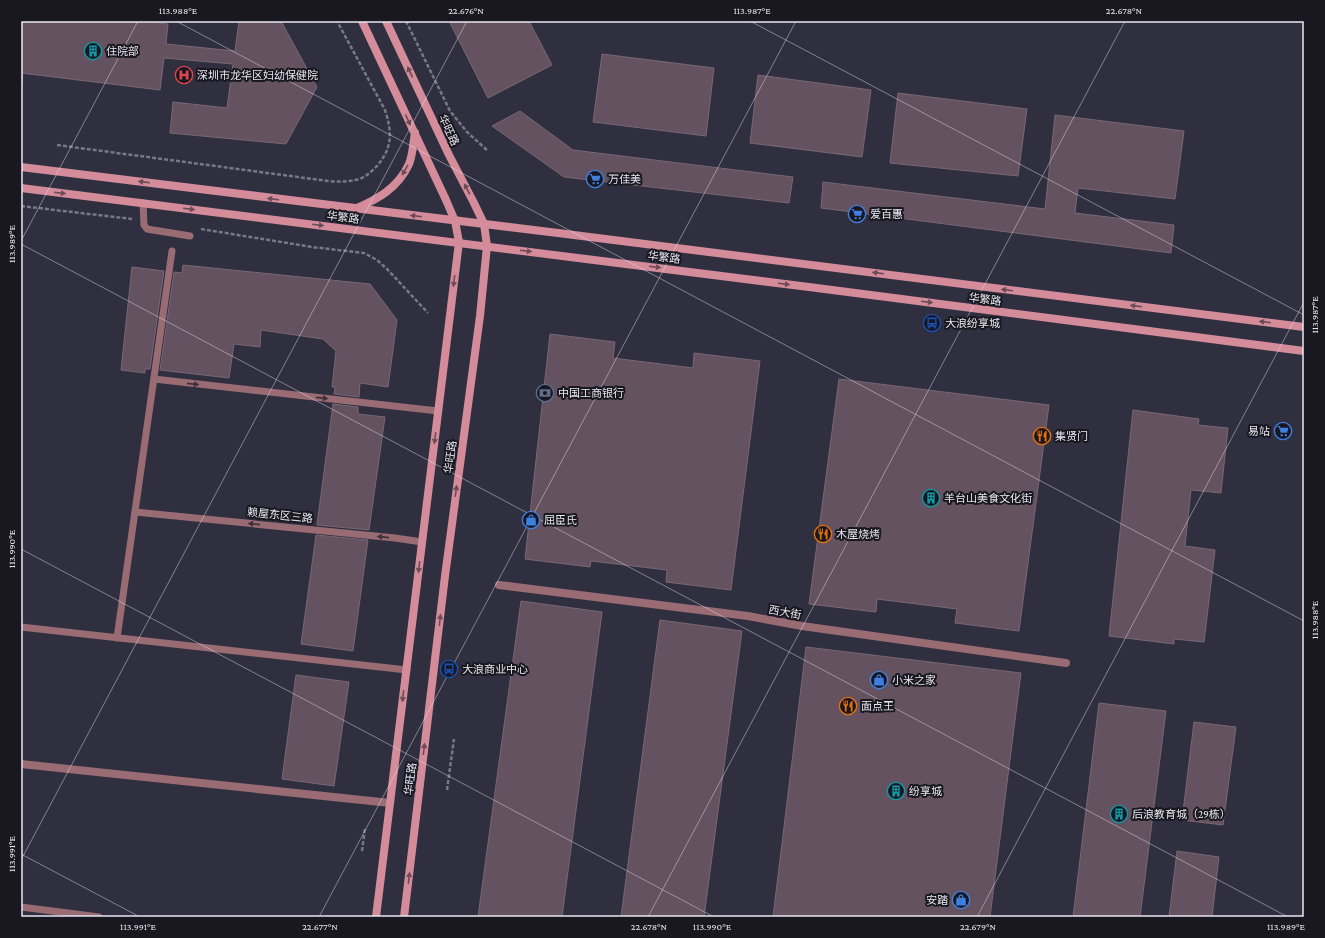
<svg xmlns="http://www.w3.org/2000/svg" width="1325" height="938" viewBox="0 0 1325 938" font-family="'Crimson Pro','Noto Sans SC',serif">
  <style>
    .building { fill: #645260; stroke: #7a6775 }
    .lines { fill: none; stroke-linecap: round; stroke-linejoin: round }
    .path { stroke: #797887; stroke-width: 2.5; stroke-dasharray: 4 2; stroke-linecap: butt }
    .lane { stroke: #996c74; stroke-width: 7 }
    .street { stroke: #996c74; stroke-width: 8 }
    .secondary { stroke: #d48c9a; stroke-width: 8 }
    .oneway { fill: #6d4c57 }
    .oneway2 { fill: #3f3139 }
    .ticks { fill: none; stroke: #e7e6f2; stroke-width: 1; stroke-opacity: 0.45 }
    .labels { text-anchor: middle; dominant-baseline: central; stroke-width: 4; stroke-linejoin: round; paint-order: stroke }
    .poi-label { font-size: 11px; fill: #e7e6f2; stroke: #191820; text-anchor: start }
    .street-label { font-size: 11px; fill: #e7e6f2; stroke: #191820 }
    .neatline { fill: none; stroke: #e7e6f2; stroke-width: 1.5 }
    .ticks-label { font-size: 10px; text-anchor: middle; fill: #e7e6f2 }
  </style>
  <rect width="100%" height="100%" fill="#302f40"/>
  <g class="building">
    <path d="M21,21h137v2l10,1 -2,20 69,7 4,-30h42l36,66 -31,57 -116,-11 3,-31 54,6 6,-44 -69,-6 -4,32 -139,-17z"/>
    <path d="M449,21h80l23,44 -64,33z"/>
    <path d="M602,54l112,14 -8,68 -113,-14z"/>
    <path d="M758,75l113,15 -9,67 -112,-14z"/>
    <path d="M898,93l129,16 -9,67 -128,-13z"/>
    <path d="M520,111l53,39 220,27 -4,26 -225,-26 -72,-51z"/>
    <path d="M1055,115l129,16 -9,68 -97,-11 -3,25 99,12 -3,28 -350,-45 2,-26 222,27z"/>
    <path d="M183,265l187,19 27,36 -9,67 -28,-4 -1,14 -25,-3 1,-7h-3l4,-36 -13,-12 -62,-9 -1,17 -26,-3 -5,34 -69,-8 14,-98 8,1z"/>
    <path d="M132,267l32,4 -14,98h-5v4l-24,-3z"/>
    <path d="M550,334l65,8 -2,16 80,10 1,-15 66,8 -29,229 -65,-8 1,-12 -76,-9 -1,6 -65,-8z"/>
    <path d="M839,379l210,26 -30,226 -64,-8 2,-14 -80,-10 -1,13 -67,-8z"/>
    <path d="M333,404l25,3v7l27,3 -16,113 -52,-5z"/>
    <path d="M1133,410l66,9 -1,6 30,3 -7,65 -30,-3 -6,56 30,4 -11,92 -30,-3v5l-65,-8z"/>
    <path d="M316,535l52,5 -15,111 -52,-7z"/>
    <path d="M521,601l81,11 -40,305h-84z"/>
    <path d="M660,620l82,11 -38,286h-83z"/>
    <path d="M806,647l215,26 -31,244h-217z"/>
    <path d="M296,675l53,7 -15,104 -52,-7z"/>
    <path d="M1099,703l67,8 -26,206h-67z"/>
    <path d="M1194,722l42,5 -13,98 -41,-5z"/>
    <path d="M1177,851l42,6 -7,60h-43z"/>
  </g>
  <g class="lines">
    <g class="path">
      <path d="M406,21l44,90 17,21 21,19"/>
      <path d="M21,85l1,-12"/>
      <path d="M57,145l271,36c11,1 21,1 31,-2 7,-2 13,-8 18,-13 16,-19 15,-34 8,-56l-48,-89"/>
      <path d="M21,206l111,13"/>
      <path d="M201,229l111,18 52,6 13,7 10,9 41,44"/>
      <path d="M447,790l7,-51"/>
      <path d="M362,851l3,-23"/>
    </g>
    <g class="lane">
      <path d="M143,203l1,22 3,4 43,7"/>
      <path d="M154,379l284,32"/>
      <path d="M135,512l260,26 27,4"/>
      <path d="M21,627l386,43"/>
      <path d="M117,638l55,-387"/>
      <path d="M21,907l78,10"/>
    </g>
    <g class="street">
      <path d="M499,585l249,31 54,10 264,37"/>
      <path d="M21,764l369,39"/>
    </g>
    <g class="secondary">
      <path d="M362,21l84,179 9,21 4,21 -83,675"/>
      <path d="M386,21l63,134 25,48 10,21 3,22 -7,70 -35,260 -41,341"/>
      <path d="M21,167l537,66 746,94"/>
      <path d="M21,188l788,99 495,64"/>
      <path d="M355,209c23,-10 43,-21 54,-45 4,-10 4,-21 6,-31"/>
    </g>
  </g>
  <defs><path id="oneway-solid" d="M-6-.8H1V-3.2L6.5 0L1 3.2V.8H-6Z"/></defs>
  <g class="oneway">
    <use href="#oneway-solid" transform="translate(410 72) rotate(-115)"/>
    <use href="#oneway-solid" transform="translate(408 120) rotate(65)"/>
    <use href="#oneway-solid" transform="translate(405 170) rotate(120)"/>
    <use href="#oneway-solid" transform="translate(144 182) rotate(-173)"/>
    <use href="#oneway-solid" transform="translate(467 189) rotate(-118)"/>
    <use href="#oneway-solid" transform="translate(60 193) rotate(7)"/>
    <use href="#oneway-solid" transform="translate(273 199) rotate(-173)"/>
    <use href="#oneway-solid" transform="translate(189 209) rotate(7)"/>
    <use href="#oneway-solid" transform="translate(416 216) rotate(-173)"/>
    <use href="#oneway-solid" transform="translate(318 225) rotate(7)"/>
    <use href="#oneway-solid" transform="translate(526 251) rotate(7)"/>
    <use href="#oneway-solid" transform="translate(655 267) rotate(7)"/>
    <use href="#oneway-solid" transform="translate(878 273) rotate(-173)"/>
    <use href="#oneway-solid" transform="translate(454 281) rotate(97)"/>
    <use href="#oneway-solid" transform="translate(784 284) rotate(7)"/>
    <use href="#oneway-solid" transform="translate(1007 290) rotate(-173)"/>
    <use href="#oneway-solid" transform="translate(927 302) rotate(7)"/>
    <use href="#oneway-solid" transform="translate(1136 306) rotate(-173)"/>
    <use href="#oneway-solid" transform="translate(1265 322) rotate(-173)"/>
    <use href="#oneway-solid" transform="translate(435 438) rotate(97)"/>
    <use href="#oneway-solid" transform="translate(456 491) rotate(-82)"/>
    <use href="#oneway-solid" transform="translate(419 567) rotate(97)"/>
    <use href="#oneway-solid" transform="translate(440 620) rotate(-83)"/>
    <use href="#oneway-solid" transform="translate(403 696) rotate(97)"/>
    <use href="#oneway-solid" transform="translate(424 749) rotate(-83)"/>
    <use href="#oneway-solid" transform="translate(409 878) rotate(-83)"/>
  </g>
  <g class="oneway2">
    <use href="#oneway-solid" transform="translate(193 384) rotate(6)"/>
    <use href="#oneway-solid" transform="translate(322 398) rotate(6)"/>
    <use href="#oneway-solid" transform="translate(254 524) rotate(-174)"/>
    <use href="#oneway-solid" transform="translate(383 537) rotate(-174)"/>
  </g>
  <path class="ticks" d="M176,21l1128,600M750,21l554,294M21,241l117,-220M21,244l1267,673M21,549l693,368M21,854l119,63M21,860l446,-839M319,917l477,-896M648,917l477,-896M977,917l327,-615"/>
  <defs>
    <symbol id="building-ring" viewBox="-11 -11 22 22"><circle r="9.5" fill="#191820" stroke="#0f9aa8" stroke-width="1.5"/><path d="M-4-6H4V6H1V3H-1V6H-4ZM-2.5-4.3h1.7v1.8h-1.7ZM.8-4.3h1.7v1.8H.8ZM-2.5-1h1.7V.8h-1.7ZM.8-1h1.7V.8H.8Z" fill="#0f9aa8"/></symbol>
    <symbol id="hospital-ring" viewBox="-11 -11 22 22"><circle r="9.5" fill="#191820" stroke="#e0444e" stroke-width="1.5"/><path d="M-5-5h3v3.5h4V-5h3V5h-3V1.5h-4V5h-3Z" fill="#e0444e"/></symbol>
    <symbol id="supermarket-ring" viewBox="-11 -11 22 22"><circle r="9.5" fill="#191820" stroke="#3f7fe0" stroke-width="1.5"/><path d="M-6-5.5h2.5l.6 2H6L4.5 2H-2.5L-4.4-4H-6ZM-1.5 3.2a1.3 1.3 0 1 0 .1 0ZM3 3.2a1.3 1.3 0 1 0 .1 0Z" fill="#3f7fe0"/></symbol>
    <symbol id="bus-ring" viewBox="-11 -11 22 22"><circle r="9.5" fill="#191820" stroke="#1a4fb4" stroke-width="1.5"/><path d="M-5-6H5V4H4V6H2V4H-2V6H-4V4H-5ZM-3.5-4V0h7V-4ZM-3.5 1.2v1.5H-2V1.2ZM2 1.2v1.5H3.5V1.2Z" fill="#1a4fb4"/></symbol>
    <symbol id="bank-ring" viewBox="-11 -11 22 22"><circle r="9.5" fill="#191820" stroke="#5c6f8a" stroke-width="1.5"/><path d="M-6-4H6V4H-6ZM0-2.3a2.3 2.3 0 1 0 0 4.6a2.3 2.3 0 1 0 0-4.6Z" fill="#5c6f8a"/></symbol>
    <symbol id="restaurant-ring" viewBox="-11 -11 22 22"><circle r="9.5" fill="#191820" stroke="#e8710a" stroke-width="1.5"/><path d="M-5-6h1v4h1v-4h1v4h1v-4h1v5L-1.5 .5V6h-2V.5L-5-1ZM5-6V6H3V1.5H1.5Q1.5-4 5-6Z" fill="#e8710a"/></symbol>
    <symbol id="shop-ring" viewBox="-11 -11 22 22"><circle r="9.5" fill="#191820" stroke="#3f7fe0" stroke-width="1.5"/><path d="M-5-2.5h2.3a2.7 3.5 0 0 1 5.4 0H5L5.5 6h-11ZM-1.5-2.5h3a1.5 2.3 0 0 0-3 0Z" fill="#3f7fe0"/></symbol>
  </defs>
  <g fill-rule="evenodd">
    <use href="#building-ring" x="83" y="41" width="20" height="20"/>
    <use href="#hospital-ring" x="174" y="65" width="20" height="20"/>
    <use href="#supermarket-ring" x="585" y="169" width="20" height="20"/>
    <use href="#supermarket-ring" x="847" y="204" width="20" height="20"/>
    <use href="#bus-ring" x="922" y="313" width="20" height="20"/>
    <use href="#bank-ring" x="535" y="383" width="20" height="20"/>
    <use href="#supermarket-ring" x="1273" y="421" width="20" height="20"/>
    <use href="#restaurant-ring" x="1032" y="426" width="20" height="20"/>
    <use href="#building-ring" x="921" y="488" width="20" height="20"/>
    <use href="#shop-ring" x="521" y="510" width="20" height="20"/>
    <use href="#restaurant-ring" x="813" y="524" width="20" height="20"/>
    <use href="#bus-ring" x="439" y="659" width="20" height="20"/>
    <use href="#shop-ring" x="869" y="670" width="20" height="20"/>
    <use href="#restaurant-ring" x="838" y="696" width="20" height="20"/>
    <use href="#building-ring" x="886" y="781" width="20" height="20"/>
    <use href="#building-ring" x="1109" y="804" width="20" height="20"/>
    <use href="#shop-ring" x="951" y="890" width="20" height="20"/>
  </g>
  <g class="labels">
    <g class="poi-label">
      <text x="106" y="51">住院部</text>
      <text x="197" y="75">深圳市龙华区妇幼保健院</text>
      <text x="608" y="179">万佳美</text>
      <text x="870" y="214">爱百惠</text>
      <text x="945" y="323">大浪纷享城</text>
      <text x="558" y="393">中国工商银行</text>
      <text x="1270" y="431" text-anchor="end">易站</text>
      <text x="1055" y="436">集贤门</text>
      <text x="944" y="498">羊台山美食文化街</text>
      <text x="544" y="520">屈臣氏</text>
      <text x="836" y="534">木屋烧烤</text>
      <text x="462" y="669">大浪商业中心</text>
      <text x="892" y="680">小米之家</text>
      <text x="861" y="706">面点王</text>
      <text x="909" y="791">纷享城</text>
      <text x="1132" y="814">后浪教育城（29栋）</text>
      <text x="948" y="900" text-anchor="end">安踏</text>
    </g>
    <g class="street-label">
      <text transform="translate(449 130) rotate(65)">华旺路</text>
      <text transform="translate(343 217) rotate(7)">华繁路</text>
      <text transform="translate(664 257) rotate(7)">华繁路</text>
      <text transform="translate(985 299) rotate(7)">华繁路</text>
      <text transform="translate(450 457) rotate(-82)">华旺路</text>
      <text transform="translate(280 515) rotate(6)">赖屋东区三路</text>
      <text transform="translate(785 612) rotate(10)">西大街</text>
      <text transform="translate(410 779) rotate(-83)">华旺路</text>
    </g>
  </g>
  <rect width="1325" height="938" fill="none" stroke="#191820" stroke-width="44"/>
  <rect x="22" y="22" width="1281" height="894" class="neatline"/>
  <g class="ticks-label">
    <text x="178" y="14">113.988°E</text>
    <text x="466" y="14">22.676°N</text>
    <text x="752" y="14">113.987°E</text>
    <text x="1124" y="14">22.678°N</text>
    <text transform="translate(11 244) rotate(-90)" y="4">113.989°E</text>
    <text transform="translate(1314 315) rotate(-90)" y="4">113.987°E</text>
    <text transform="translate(11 549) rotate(-90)" y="4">113.990°E</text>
    <text transform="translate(1314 620) rotate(-90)" y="4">113.988°E</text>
    <text transform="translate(11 854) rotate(-90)" y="4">113.991°E</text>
    <text x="138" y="930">113.991°E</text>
    <text x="320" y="930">22.677°N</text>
    <text x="649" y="930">22.678°N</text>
    <text x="712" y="930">113.990°E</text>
    <text x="978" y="930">22.679°N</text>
    <text x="1286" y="930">113.989°E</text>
  </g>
</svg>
